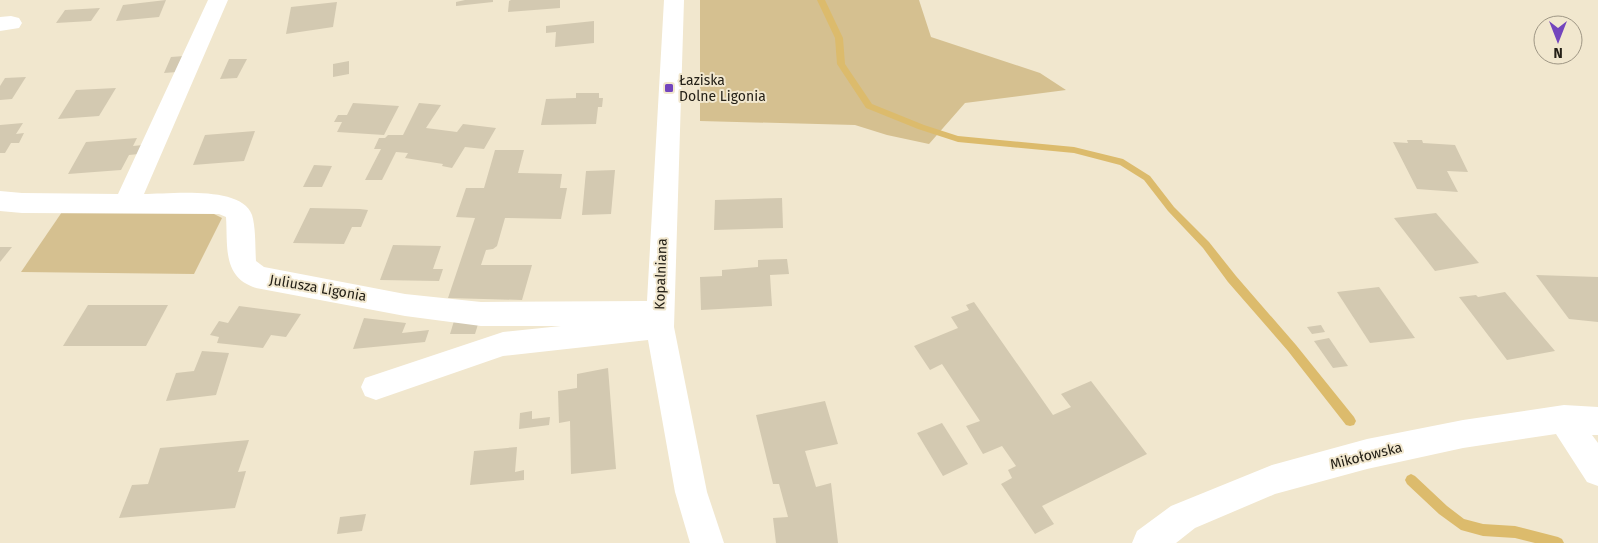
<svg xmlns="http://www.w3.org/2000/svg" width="1598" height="543" viewBox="0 0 1598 543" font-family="'Fira Sans',sans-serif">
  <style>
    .green { fill: #d5c090 }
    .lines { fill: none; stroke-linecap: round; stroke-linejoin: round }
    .stream { fill: #dcbb6c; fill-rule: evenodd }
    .building { fill: #d3c9b1 }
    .minor { fill: #fff; fill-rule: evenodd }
    .poi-dot { fill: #7345bd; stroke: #f1e7ce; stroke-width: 2 }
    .labels { text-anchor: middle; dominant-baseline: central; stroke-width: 4; stroke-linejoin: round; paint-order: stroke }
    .poi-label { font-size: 14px; fill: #242017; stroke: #f1e7ce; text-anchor: start }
    .street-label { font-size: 14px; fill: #242017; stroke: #f1e7ce }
  </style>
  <rect width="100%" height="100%" fill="#f1e7ce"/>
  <g class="green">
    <path d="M700,0h219l12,37 109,36 26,17 -101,13 -36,41 -42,-9 -32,-10 -155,-4z"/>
    <path d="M206,210l16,8 -28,56 -173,-2 41,-60z"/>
  </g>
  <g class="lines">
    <g class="stream">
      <path d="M817,0h8l18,38 2,26 27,40 52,21 34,11 116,11 49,12 27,17 24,31 35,35 27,34 60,69 58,72 2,4 -2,4 -4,1 -4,-1 -58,-74 -60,-69 -25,-34 -35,-37 -24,-31 -24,-15 -46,-12 -116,-11 -40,-13 -52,-21 -29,-44 -2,-26z"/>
      <path d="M1411,474l4,2 32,30 17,13 19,5 32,2 43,11 4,2 2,4h-29l-20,-5 -32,-2 -22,-6 -22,-16 -32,-30 -2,-4 2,-4z"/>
    </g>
  </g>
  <g class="building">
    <path d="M166,0l-7,17 -43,4 7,-16z"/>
    <path d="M465,0h28v2l-37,4v-4z"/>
    <path d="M511,0h49v8l-52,4 1,-11z"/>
    <path d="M337,2l-4,25 -47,7 5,-27z"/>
    <path d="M100,8l-9,13 -35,2 9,-13z"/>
    <path d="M594,21v22l-39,4 1,-15 -10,1v-7z"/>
    <path d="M184,56l-7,16 -13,1 7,-16z"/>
    <path d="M229,59h18l-10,19 -17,1z"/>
    <path d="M349,61v13l-16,3v-13z"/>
    <path d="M26,77l-14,22 -12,1v-14l5,-8z"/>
    <path d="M116,88l-17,28 -41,3 18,-29z"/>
    <path d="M576,93h23v5h4l-1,9h-4l-2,17 -55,1 5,-26 30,-1z"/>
    <path d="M353,103l46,3 -15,29 -47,-3 5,-10h-8l4,-7h9z"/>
    <path d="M419,103l22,2 -15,23 31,4 6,-8 33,4 -12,21 -19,-2 -13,21 -10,-2 1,-2 -38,-6 3,-5 -12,-1 -14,28h-17l16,-31h-7l5,-11h6l3,-3h15z"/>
    <path d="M23,123l-7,11 8,-1 -5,10h-8l-6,10h-5v-28z"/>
    <path d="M255,131l-11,30 -51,4 12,-30z"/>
    <path d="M137,138l-4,8 10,-1 -4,9 -10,1 -8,15 -53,4 18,-32z"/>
    <path d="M1407,140h15l1,3 32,2 13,27 -21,-1 11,21 -41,-3 -24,-47 15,1z"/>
    <path d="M495,150h29l-6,23 44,1 -2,14h7l-6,31 -56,-1 -8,28 -4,3 -7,1 -5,15h51l-10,35 -74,-2 27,-80 -19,-1 10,-29h18z"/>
    <path d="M314,165l18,1 -10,21h-19z"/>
    <path d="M615,170l-4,44 -29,1 4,-44z"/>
    <path d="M782,198l1,30 -69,2 1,-30z"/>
    <path d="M310,208l50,1 8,1 -7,17h-9l-8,17 -51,-1z"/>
    <path d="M1436,213l43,50 -44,8 -41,-53z"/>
    <path d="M393,245l48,1 -8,23h10l-4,12 -59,-1z"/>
    <path d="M0,247h12l-12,15z"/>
    <path d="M787,259l2,15 -19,1 2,31 -71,4 -1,-33 22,-1v-6l36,-3v-7z"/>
    <path d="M1536,275l62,2v45l-29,-3z"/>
    <path d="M1379,287l36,51 -45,5 -33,-51z"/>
    <path d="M1505,292l50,59 -48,9 -48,-63 17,-2 2,2z"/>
    <path d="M974,302l79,113 18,-8 -10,-13 30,-13 56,73 -105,52 12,18 -19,10 -34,-50 11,-6 -4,-8 8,-4 -14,-20 -19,8 -17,-28 14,-5 -38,-57 -12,6 -16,-24 44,-18 -7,-11 18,-7 -3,-5z"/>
    <path d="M88,305h80l-22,41h-83z"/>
    <path d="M239,306l46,6 16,2 -15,23 -15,-2 -8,13 -46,-5 2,-6 -9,-2 9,-14 9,2z"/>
    <path d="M364,318l42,5 -4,10 27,-3 -4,12 -72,7z"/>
    <path d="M454,321h25l-4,13h-25z"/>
    <path d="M1321,325l4,7 -13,2 -5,-7z"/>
    <path d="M1329,338l19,28 -15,2 -19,-27z"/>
    <path d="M202,351l27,2 -13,42 -50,6 10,-28 18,-2z"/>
    <path d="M608,368l8,101 -45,5 -1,-53 -11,2 -1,-32 19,-3v-14z"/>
    <path d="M825,401l13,43 -33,7 11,36 15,-4 7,60h-62l-3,-25 15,-1 -9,-33h-6l-17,-69z"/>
    <path d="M532,411v8l18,-2 -1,8 -30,4 1,-16z"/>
    <path d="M942,423l26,41 -25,12 -26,-43z"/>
    <path d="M249,440l-11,32 8,-1 -11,37 -116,10 13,-33 16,-1 12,-36z"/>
    <path d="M517,447l-2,25 9,-2v10l-54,5 4,-34z"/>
    <path d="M366,514l-4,17 -25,3 3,-17z"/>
  </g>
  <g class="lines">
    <g class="minor">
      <path d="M208,0h20l-84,194c25,0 98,-9 108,21 4,13 3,32 4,46l8,6 141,27 76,8 166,-1 17,-301h20l-10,327 33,165 17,51h-34l-15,-51 -27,-152 -145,16 -127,44 -11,-4 -4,-9 4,-9 138,-46 58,-6h-80l-76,-10 -149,-28c-34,-11 -28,-41 -30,-71l-7,-3 -197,-1 -22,-2v-20l22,2 96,1z"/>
      <path d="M11,16l8,2 3,5 -3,5 -19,3v-14z"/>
      <path d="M1564,405l34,2v28h-6l6,8v43l-11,-4 -31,-48 -93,14 -96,21 -92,25 -80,34 -19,15h-44l5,-12 34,-25 101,-41 95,-26 96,-19z"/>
    </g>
  </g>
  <rect class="poi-dot" x="664" y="83" width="10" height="10" rx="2.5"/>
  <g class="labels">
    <g class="poi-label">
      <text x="679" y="80">Łaziska<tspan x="679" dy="16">Dolne Ligonia</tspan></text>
    </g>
    <g class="street-label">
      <text transform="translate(661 274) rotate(-88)">Kopalniana</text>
      <text transform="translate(318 288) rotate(10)">Juliusza Ligonia</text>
      <text transform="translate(1366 456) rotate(-14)">Mikołowska</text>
    </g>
  </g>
  <g transform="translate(1558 40) rotate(180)"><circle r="24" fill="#f1e7ce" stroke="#9f9785"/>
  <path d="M0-4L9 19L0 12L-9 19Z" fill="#7345bd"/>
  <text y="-8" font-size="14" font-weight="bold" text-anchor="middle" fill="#242017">N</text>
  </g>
</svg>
